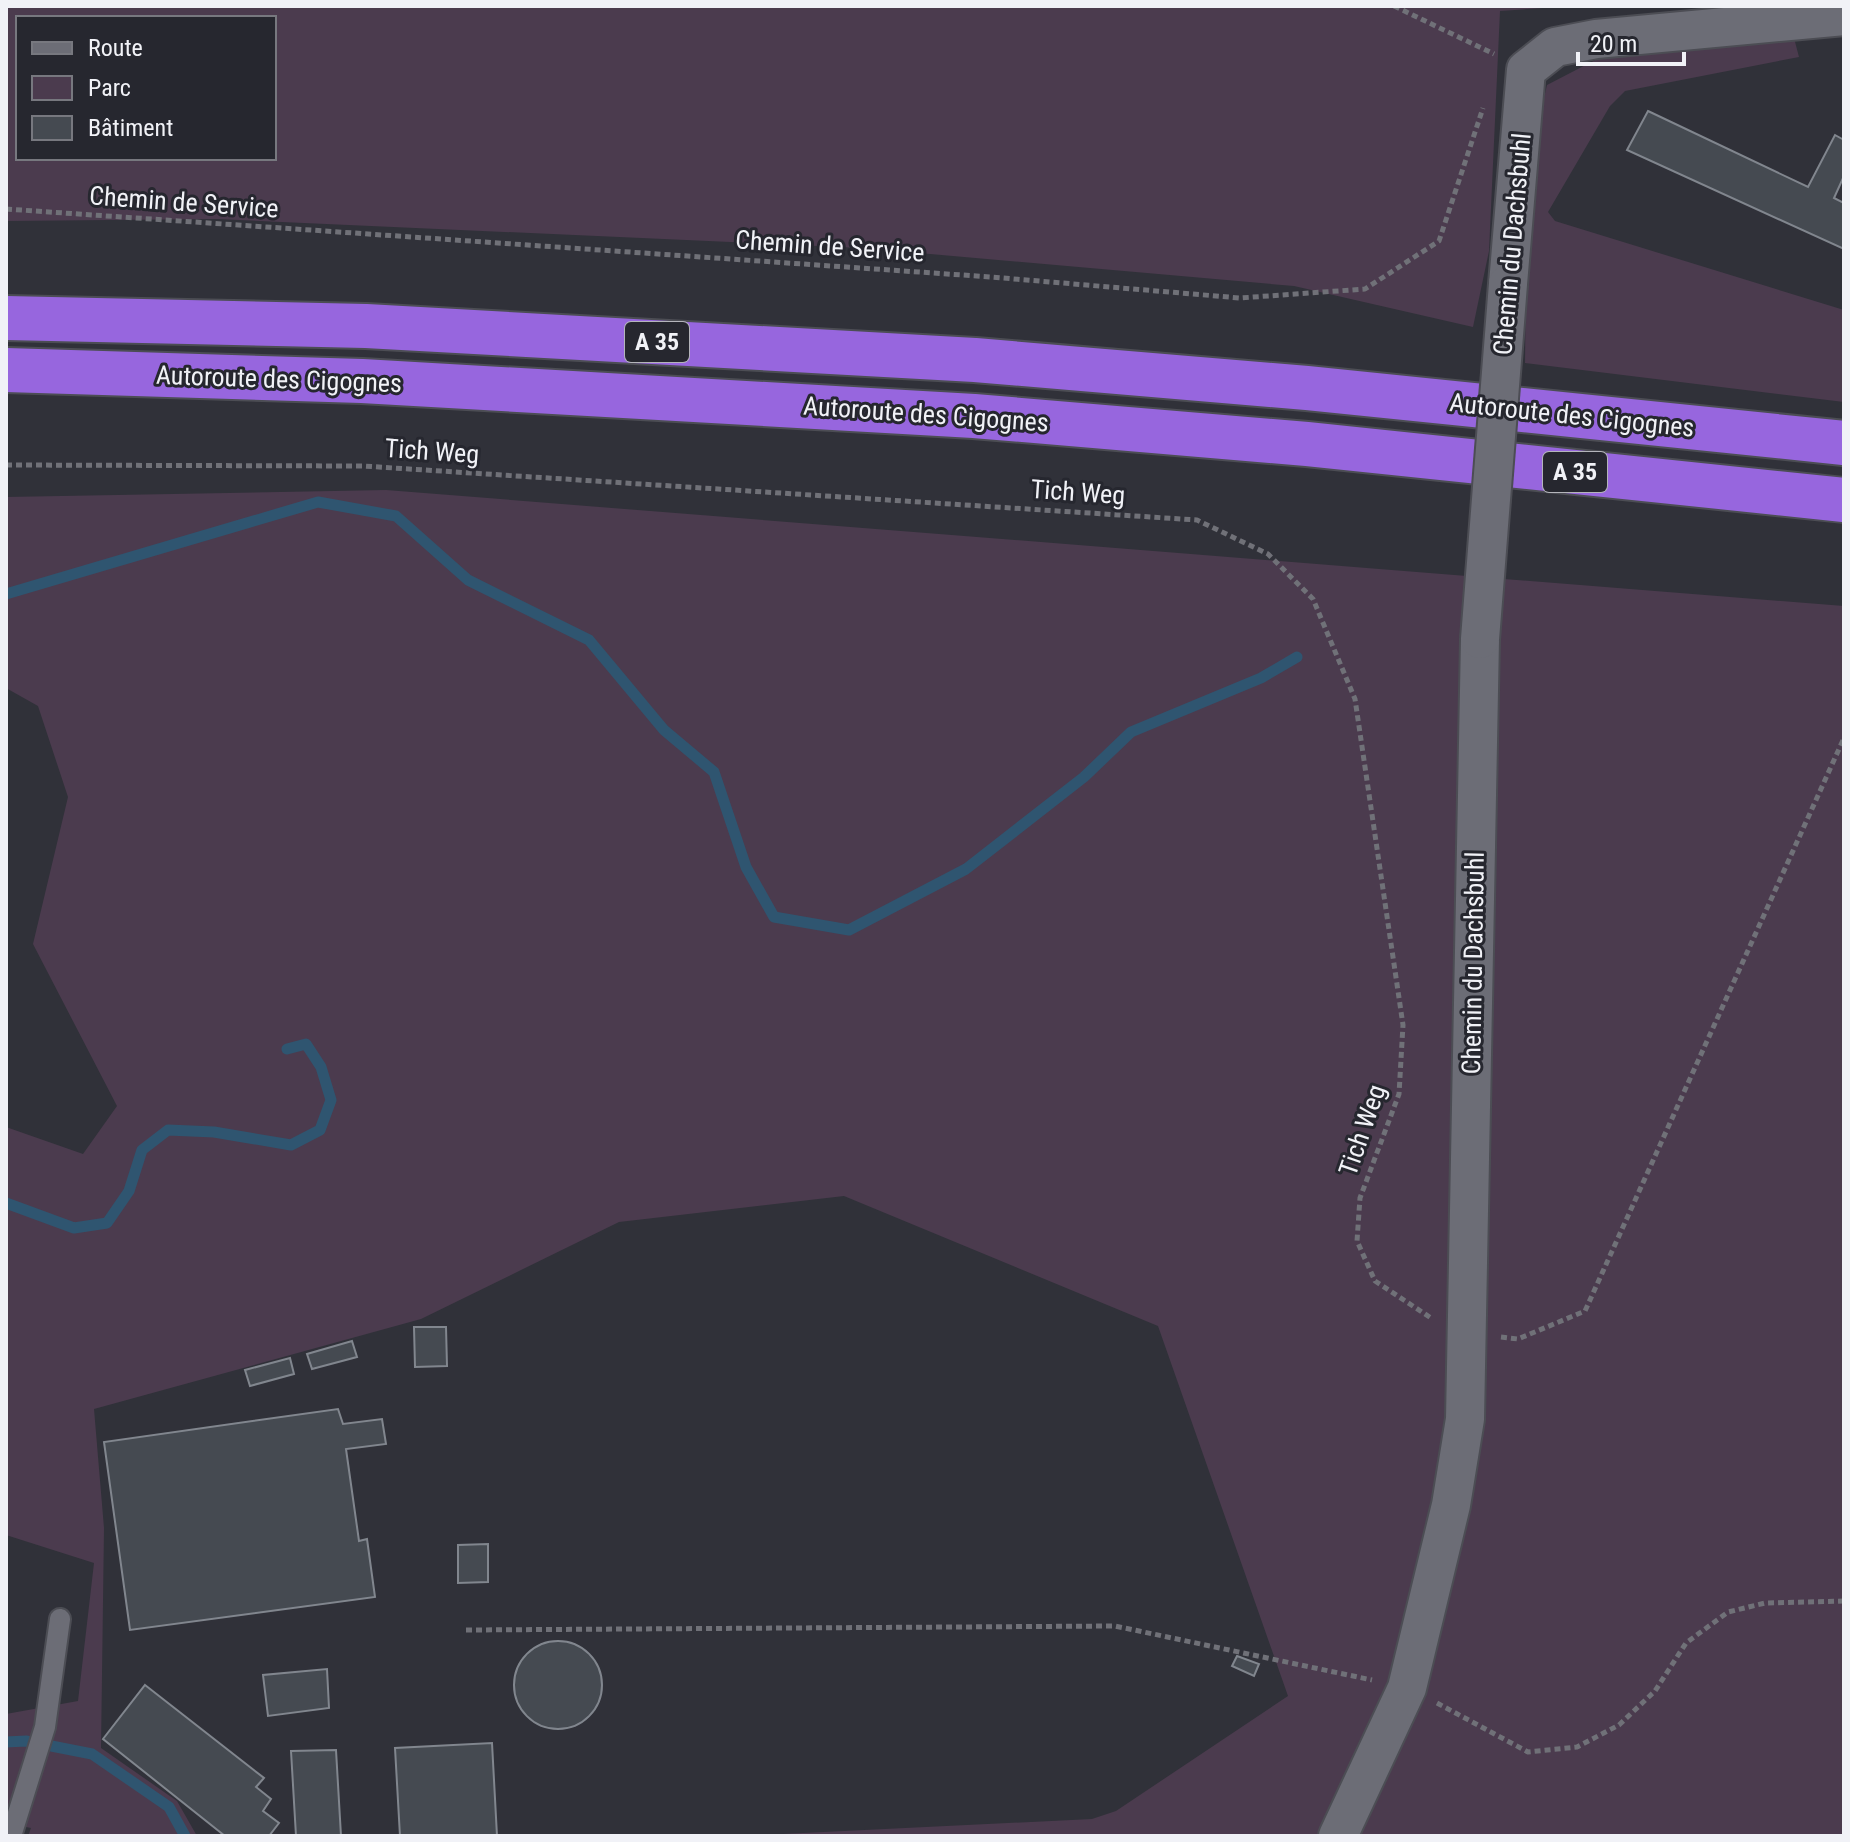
<svg xmlns="http://www.w3.org/2000/svg" width="1850" height="1842" viewBox="0 0 1850 1842" font-family="'Roboto Condensed',sans-serif">
  <style>
    .green { fill: #4b3b4e; fill-rule: evenodd }
    .lines { fill: none; stroke-linecap: round; stroke-linejoin: round }
    .stream { stroke: #2f5570; stroke-width: 11 }
    .building { fill: #454a51; stroke: #81868e; stroke-width: 2 }
    .lane-casing { stroke: #4c4d54; stroke-width: 24 }
    .street-casing { stroke: #4c4d54; stroke-width: 42 }
    .highway-casing { stroke: #4c4d54; stroke-width: 48 }
    .path { stroke: #707178; stroke-width: 5; stroke-dasharray: 6 4; stroke-linecap: butt }
    .lane { stroke: #6c6d76; stroke-width: 20 }
    .street { stroke: #6c6d76; stroke-width: 38 }
    .highway { stroke: #9766de; stroke-width: 44 }
    .street-bridge-casing { stroke: #4c4d54; stroke-width: 42; stroke-linecap: butt }
    .street-bridge { stroke: #6c6d76; stroke-width: 38 }
    .labels { text-anchor: middle; dominant-baseline: central; stroke-width: 6; stroke-linejoin: round; paint-order: stroke }
    .shield { fill: #26272f; stroke: #b4b5bb; stroke-width: 2 }
    .shield-label { font-size: 24px; font-weight: bold; fill: #f1f2f7 }
    .street-label { font-size: 26px; fill: #f1f2f7; stroke: #26272f }
  </style>
  <rect width="100%" height="100%" fill="#303139"/>
  <g class="green">
    <path d="M6,6h1567l-73,5 -11,240 -16,76 -179,-41 -432,-38 -645,-29 -211,2zM18,18h256v140h-256z"/>
    <path d="M1794,38l5,19 -174,34 -15,15 -62,106 7,9 289,89v92l-319,-39 2,-191 20,-87 54,-28z"/>
    <path d="M386,490l1458,116v1230h-1102l350,-17 24,-8 172,-115 -130,-370 -314,-130 -225,26 -198,97 -327,90 10,119 -3,220 76,53 20,35h-169l3,-8 -25,-5v-109l72,-13 16,-138 -88,-28v-408l77,27 34,-48 -84,-162 35,-147 -30,-91 -32,-18v-191z"/>
  </g>
  <g class="lines">
    <g class="stream">
      <path d="M6,594l312,-92 78,14 72,64 121,60 75,90 50,42 32,95 28,50 75,13 117,-61 118,-92 47,-45 130,-54 36,-21"/>
      <path d="M6,1203l68,25 33,-5 22,-32 13,-41 26,-20 46,2 77,13 29,-15 11,-30 -10,-33 -15,-23 -19,5"/>
      <path d="M6,1742l20,-1 66,13 77,53 16,29"/>
    </g>
  </g>
  <g class="building">
    <path d="M1648,111l160,76 27,-52 9,5v36l-10,22 10,5v46l-217,-99z"/>
    <path d="M414,1327h32l1,39 -32,1z"/>
    <path d="M352,1341l5,16 -45,12 -5,-15z"/>
    <path d="M290,1358l4,16 -44,12 -5,-16z"/>
    <path d="M338,1409l5,15 39,-5 4,25 -40,5 13,92 8,-2 8,58 -245,33 -26,-188z"/>
    <path d="M488,1544v38l-30,1v-38z"/>
    <circle cx="558" cy="1685" r="44"/>
    <path d="M1237,1656l22,8 -5,12 -22,-10z"/>
    <path d="M327,1669l2,39 -61,8 -5,-41z"/>
    <path d="M145,1685l119,93 -8,9 15,12 -8,12 16,12 -10,13h-44l-122,-97z"/>
    <path d="M492,1743l5,93h-97l-5,-88z"/>
    <path d="M336,1750l5,86h-45l-5,-85z"/>
  </g>
  <g class="lines">
    <defs>
      <path id="lane" d="M11,1836l34,-109 15,-108"/>
      <g id="street">
        <path d="M1508,284l18,-214 29,-23 41,-8 248,-23"/>
        <path d="M1338,1836l69,-148 44,-183 14,-86 15,-780"/>
      </g>
      <g id="highway">
        <path d="M6,318l360,8 609,34 332,28 537,55"/>
        <path d="M6,370l356,11 612,35 333,28 537,56"/>
      </g>
    </defs>
    <use href="#lane" class="lane-casing"/>
    <use href="#street" class="street-casing"/>
    <use href="#highway" class="highway-casing"/>
    <g class="path">
      <path d="M1394,6l100,48"/>
      <path d="M6,209l985,68 249,21 125,-9 74,-48 44,-133"/>
      <path d="M6,465l357,1 834,54 71,34 45,45 42,100 48,326 -4,69 -39,104 -3,43 18,40 56,37"/>
      <path d="M1501,1337l17,2 67,-28 259,-573"/>
      <path d="M466,1630l649,-4 257,54"/>
      <path d="M1437,1703l91,49 49,-5 42,-22 36,-34 31,-48 42,-31 37,-9 79,-2"/>
    </g>
    <use href="#lane" class="lane"/>
    <use href="#street" class="street"/>
    <use href="#highway" class="highway"/>
    <defs>
      <path id="street-bridge" d="M1480,639l28,-355"/>
    </defs>
    <use href="#street-bridge" class="street-bridge-casing"/>
    <use href="#street-bridge" class="street-bridge"/>
  </g>
  <g class="labels">
    <g class="shield">
      <rect x="625" y="322" width="64" height="40" rx="6"/>
      <rect x="1543" y="452" width="64" height="40" rx="6"/>
    </g>
    <g class="shield-label">
      <text x="657" y="342">A 35</text>
      <text x="1575" y="472">A 35</text>
    </g>
    <g class="street-label">
      <text transform="translate(184 202) rotate(4)">Chemin de Service</text>
      <text transform="translate(1512 244) rotate(-85)">Chemin du Dachsbuhl</text>
      <text transform="translate(830 246) rotate(4)">Chemin de Service</text>
      <text transform="translate(279 379) rotate(2)">Autoroute des Cigognes</text>
      <text transform="translate(926 414) rotate(4)">Autoroute des Cigognes</text>
      <text transform="translate(1572 415) rotate(6)">Autoroute des Cigognes</text>
      <text transform="translate(432 451) rotate(4)">Tich Weg</text>
      <text transform="translate(1078 492) rotate(4)">Tich Weg</text>
      <text transform="translate(1473 963) rotate(-89)">Chemin du Dachsbuhl</text>
      <text transform="translate(1362 1130) rotate(-71)">Tich Weg</text>
    </g>
  </g>
  <rect width="1850" height="1842" fill="none" stroke="#f1f2f7" stroke-width="16"/>
  <rect x="16" y="16" width="260" height="144" fill="#26272f" stroke="#77787f" stroke-width="2"/>
  <rect x="32" y="42" width="40" height="12" fill="#6c6d76" stroke="#77787f" stroke-width="2"/>
  <text x="88" y="56" font-size="24" fill="#f1f2f7">Route</text>
  <rect x="32" y="76" width="40" height="24" fill="#4b3b4e" stroke="#77787f" stroke-width="2"/>
  <text x="88" y="96" font-size="24" fill="#f1f2f7">Parc</text>
  <rect x="32" y="116" width="40" height="24" fill="#454a51" stroke="#77787f" stroke-width="2"/>
  <text x="88" y="136" font-size="24" fill="#f1f2f7">Bâtiment</text>
  <path d="M1578 52v12h106v-12" fill="none" stroke="#f1f2f7" stroke-width="4"/>
  <text x="1590" y="52" font-size="24" fill="#f1f2f7" stroke="#26272f" stroke-width="6" paint-order="stroke">20 m</text>
</svg>
